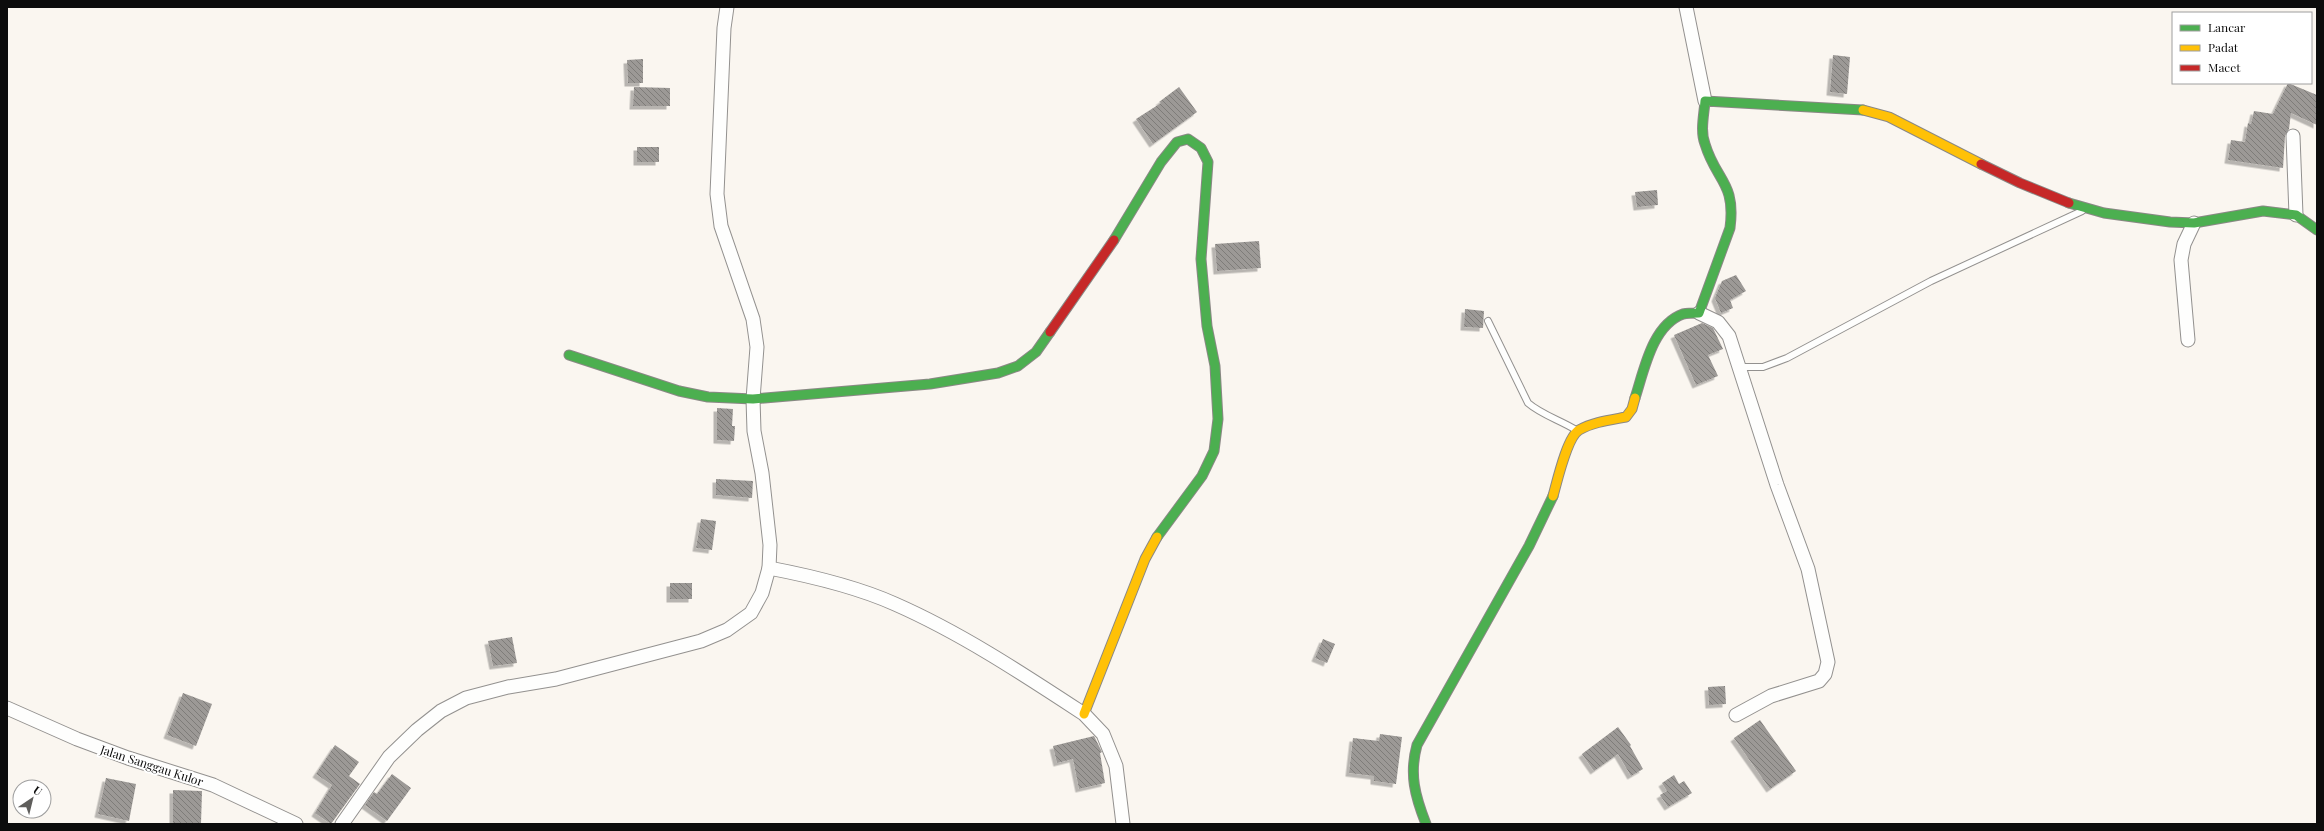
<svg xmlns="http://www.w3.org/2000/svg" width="2324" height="831" viewBox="0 0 2324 831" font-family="'Playfair Display',serif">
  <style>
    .building { fill: url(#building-back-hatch); filter: url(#shadow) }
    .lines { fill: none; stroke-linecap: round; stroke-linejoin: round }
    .lane-casing { stroke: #93918f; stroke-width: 8 }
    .street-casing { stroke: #93918f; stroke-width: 15 }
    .fast-casing { stroke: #8a8885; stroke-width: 11 }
    .slow-casing { stroke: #8a8885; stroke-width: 11 }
    .jam-casing { stroke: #8a8885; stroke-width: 11 }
    .lane { stroke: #fefefd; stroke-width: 6 }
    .street { stroke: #fefefd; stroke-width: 13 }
    .fast { stroke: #4caf50; stroke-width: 9 }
    .slow { stroke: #ffc107; stroke-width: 9 }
    .jam { stroke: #c62828; stroke-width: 9 }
    .labels { text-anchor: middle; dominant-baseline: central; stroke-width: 4; stroke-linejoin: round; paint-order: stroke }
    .street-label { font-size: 12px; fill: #0c0c0c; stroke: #fff }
  </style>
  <defs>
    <pattern id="building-back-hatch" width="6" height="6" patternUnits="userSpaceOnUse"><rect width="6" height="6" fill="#9c9996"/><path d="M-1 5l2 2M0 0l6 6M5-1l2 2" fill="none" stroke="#7e7b79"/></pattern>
    <filter id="shadow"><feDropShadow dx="-3.5" dy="3.5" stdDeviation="0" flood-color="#0004"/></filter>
  </defs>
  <rect width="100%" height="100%" fill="#faf6f0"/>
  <g class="building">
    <path d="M1833,55l17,2 -3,37 -17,-2z"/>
    <path d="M643,59v24h-15l-1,-23z"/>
    <path d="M2288,83l29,12v30l-26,-12 -2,16 -4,7 -2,32 -55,-8 3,-20 14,2 3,-19 3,1 3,-13 19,3z"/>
    <path d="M634,87l36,1v18h-37z"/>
    <path d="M1179,87l18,25 -44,32 -17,-25 25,-16 -2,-1z"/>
    <rect x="637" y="147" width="22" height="15"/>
    <path d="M1657,190l1,15 -21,2 -2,-15z"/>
    <path d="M1259,241l2,27 -44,3 -2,-27z"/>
    <path d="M1736,275l10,16 -16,9 3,8 -12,5 -6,-15 2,-5 5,-12z"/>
    <path d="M1465,309l19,2 -1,17 -19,-1z"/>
    <path d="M1702,323l11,5 10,21 -15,6 10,21 -22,9 -22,-50z"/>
    <path d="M717,408l16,1 -1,17h3l-1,15 -17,-1z"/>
    <path d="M716,479l37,2 -1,17 -36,-3z"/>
    <path d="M701,519l15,2 -4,29 -16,-2z"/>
    <rect x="670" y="583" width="22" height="16"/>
    <path d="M512,637l5,26 -24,3 -5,-25z"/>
    <path d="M1323,639l12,5 -8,19 -12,-5z"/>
    <path d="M1725,686l1,18 -17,1 -1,-18z"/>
    <path d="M183,693l29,11 -16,42 -29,-11z"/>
    <path d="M1760,720l36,51 -26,18 -36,-51z"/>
    <path d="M1618,727l13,18 -1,1 13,23 -12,7 -13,-22 -24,17 -12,-17z"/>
    <path d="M1380,734l22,3 -6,47 -22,-3v-5l-25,-3 4,-35 26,3z"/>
    <path d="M1094,736l8,16 -2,1 5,30 -26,6 -6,-30 -16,4 -4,-17z"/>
    <path d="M335,745l24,17 -10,14 11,8 -29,40 -16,-11 17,-28 -16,-11z"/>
    <path d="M392,774l19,14 -24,33 -22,-16 9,-13 3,2z"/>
    <path d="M1674,775l5,9 5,-3 8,12 -24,14 -8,-12 7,-4 -5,-8z"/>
    <path d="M106,778l30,6 -7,37 -31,-7z"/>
    <path d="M173,790l29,1 -1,32h-28z"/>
  </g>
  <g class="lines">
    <defs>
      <g id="lane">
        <path d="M1488,321l40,82c14,12 32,17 48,27"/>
        <path d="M1740,367h23l24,-9 144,-77 151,-70"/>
      </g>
      <g id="street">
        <path d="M1686,7l19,94"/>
        <path d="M2293,136l3,79"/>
        <path d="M1699,313l19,9 11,14 48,149 31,84 20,93 -3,12 -6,7 -48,15 -35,19"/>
        <path d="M2188,340l-7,-80 3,-16 10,-21"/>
        <path d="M769,568c42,8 86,18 126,36 66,29 128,70 189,110l19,20 13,32 7,58"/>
        <path d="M7,708l70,31 51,19 85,27 83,39"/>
        <path d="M342,824l47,-67 28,-27 24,-19 25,-13 42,-11 48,-8 145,-38 26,-11 24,-17 11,-20 7,-25 1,-23 -8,-72 -8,-42 -1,-32 4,-52 -4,-28 -32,-93 -4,-32 7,-166 3,-21"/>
      </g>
      <g id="fast">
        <path d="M2069,203l35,10 66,9 24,1 69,-12 33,4 21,15"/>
        <path d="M1114,240l47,-78 16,-20 11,-3 13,9 7,14 -7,97 6,67 8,40 3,53 -4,32 -12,25 -45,61"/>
        <path d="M569,355l110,36 29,6 45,2 177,-15 68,-11 20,-7 18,-14 14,-20"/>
        <path d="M1635,398c9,-27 17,-73 48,-84 5,-1 11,-1 16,-1l31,-85c6,-46 -14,-47 -25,-84 -5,-13 -1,-29 0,-43l158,9"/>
        <path d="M1426,824c-11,-28 -17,-50 -9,-79l112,-199 24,-50"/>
      </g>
      <g id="slow">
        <path d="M1863,110l26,7 92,47"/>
        <path d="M1553,496c4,-14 14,-59 26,-66 14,-8 31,-10 47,-13l6,-8 3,-11"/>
        <path d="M1084,714l61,-155 12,-22"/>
      </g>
      <g id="jam">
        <path d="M1981,164l39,19 49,20"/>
        <path d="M1050,332l64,-92"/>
      </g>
    </defs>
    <use href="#lane" class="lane-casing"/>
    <use href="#street" class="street-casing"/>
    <use href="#fast" class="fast-casing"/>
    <use href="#slow" class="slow-casing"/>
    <use href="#jam" class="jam-casing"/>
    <use href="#lane" class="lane"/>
    <use href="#street" class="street"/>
    <use href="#fast" class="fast"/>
    <use href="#slow" class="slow"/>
    <use href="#jam" class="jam"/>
  </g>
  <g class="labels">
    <g class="street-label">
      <text transform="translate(152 765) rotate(18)">Jalan Sanggau Kulor</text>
    </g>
  </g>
  <rect width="2324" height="831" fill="none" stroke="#0c0c0c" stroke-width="16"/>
  <rect x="2172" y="12" width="140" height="72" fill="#ffffff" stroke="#9e9e9e"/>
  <rect x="2180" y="25" width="20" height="6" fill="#4caf50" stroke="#9e9e9e"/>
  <text x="2208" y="32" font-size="12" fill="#0c0c0c">Lancar</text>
  <rect x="2180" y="45" width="20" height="6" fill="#ffc107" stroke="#9e9e9e"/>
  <text x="2208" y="52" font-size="12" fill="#0c0c0c">Padat</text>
  <rect x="2180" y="65" width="20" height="6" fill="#c62828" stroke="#9e9e9e"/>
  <text x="2208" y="72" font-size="12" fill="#0c0c0c">Macet</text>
  <g transform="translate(32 799) rotate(35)"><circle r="19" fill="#ffffff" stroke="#9e9e9e"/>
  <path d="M0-3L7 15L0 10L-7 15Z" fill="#5f5e5c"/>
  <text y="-6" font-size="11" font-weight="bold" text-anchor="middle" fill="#0c0c0c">U</text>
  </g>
</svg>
